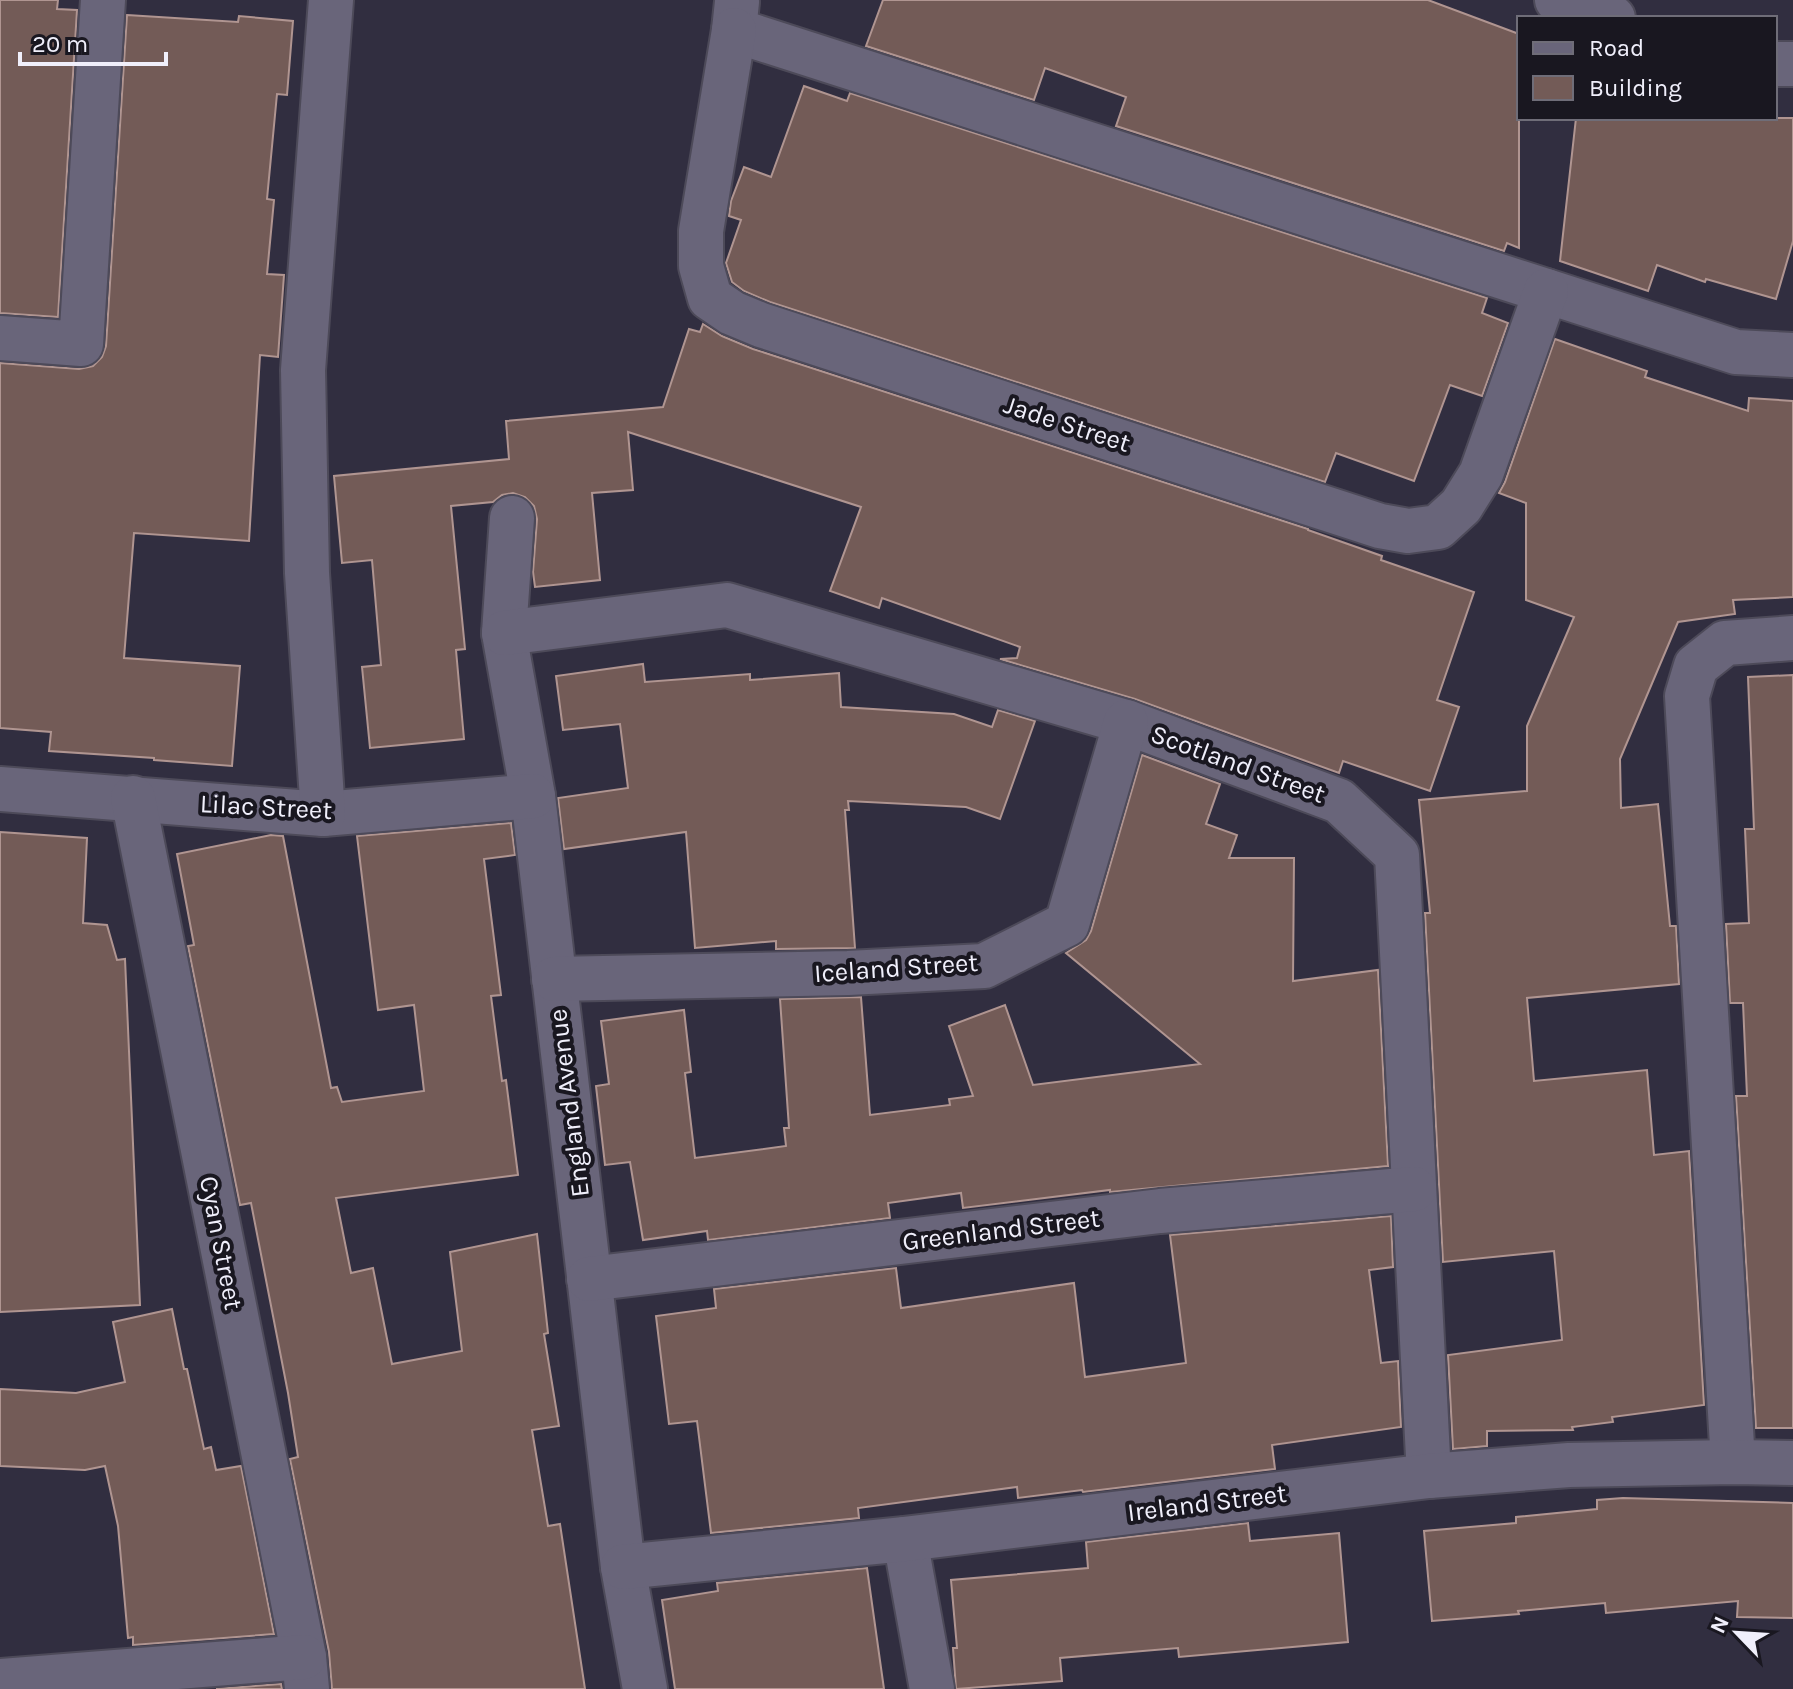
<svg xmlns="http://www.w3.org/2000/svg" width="1793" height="1689" viewBox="0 0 1793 1689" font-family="Karla,sans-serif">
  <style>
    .building { fill: #735b57; stroke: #b09591; stroke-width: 2 }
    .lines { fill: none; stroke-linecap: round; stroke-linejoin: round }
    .minor-casing { stroke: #4d4a59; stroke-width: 48 }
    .minor { stroke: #69657a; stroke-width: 44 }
    .labels { text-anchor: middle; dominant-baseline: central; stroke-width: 8; stroke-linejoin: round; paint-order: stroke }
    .street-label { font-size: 26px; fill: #f0effb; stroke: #191720 }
  </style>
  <rect width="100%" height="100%" fill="#312e40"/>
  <g class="building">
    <path d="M0,0h58l-1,9 20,1 -19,307 -58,-4z"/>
    <path d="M883,0h545l91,34v214l-12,-5 -3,8 -388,-125 10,-29 -81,-29 -11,32 -168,-54z"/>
    <path d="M127,15l111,7 1,-6 54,5 -6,74 -10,-1 -10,105 7,1 -7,74 17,1 -6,82 -18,-2 -11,186 -115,-8 -10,125 116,8 -8,100 -78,-6v-2l-105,-7 2,-19 -51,-4v-365l79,6 14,-3 9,-9 4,-11z"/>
    <path d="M804,86l43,15 3,-8 637,205 -5,15 26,10 -26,73 -32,-11 -36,96 -78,-28 -11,29 -555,-180 -26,-11 -12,-9 -6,-19 15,-43 -12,-4 2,-15 13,-34 27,10z"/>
    <path d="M1576,118h217v123l-17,58 -70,-20 -1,3 -48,-17 -9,26 -88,-30z"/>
    <path d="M703,324l19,12 31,13 555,180v1l74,26 -1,4 93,32 -37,108 22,7 -29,84 -87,-30 -4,12 -204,-74 -135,-40 17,-1 3,-11 -138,-49 -3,10 -49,-17 31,-84 -233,-75 5,58 -41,3 8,87 -65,7 -2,-15 4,-53 -3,-13 -9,-9 -12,-4 -11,2 -9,7 -42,4 14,143 -9,1 8,89 -94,9 -8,-81 19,-2 -9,-105 -30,3 -8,-87 175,-17 -3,-38 157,-14 26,-78 11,3z"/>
    <path d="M1555,339l92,32 -2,6 103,34 1,-13 44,3v196l-60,3 2,14 -57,8 -58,137 1,49 37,-4 12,122h6l3,58 -152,14 7,83 113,-11 7,85 35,-4 15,254 -92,12 1,5 -41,5 1,3 -86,1v15l-34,3 -5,-94 114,-15 -8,-89 -111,11 -18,-349h5l-11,-113 108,-9v-65l47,-109 -48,-17v-97l-27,-10 6,-11z"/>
    <path d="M643,664l2,18 105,-8v6l89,-7 2,34 113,7 38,13 6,-17 37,11 -35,98 -34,-12 -118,-6 1,9h-4l10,138 -79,1v-8l-81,7 -9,-116 -122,17 -6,-51 70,-10 -8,-64 -57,6 -7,-54z"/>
    <path d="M1793,675v753h-37l-20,-332h11l-4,-93h-13l-4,-79 23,-1 -4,-94h9l-6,-152z"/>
    <path d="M1142,755l78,29 -14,40 31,11 -8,23h65l-1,123 85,-11 10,196 -278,26v-2l-147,18 -2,-15 -73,10 2,15 -182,22 -1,-9 -64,9 -13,-78 -25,3 -9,-79 13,-2 -8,-63 83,-11 7,62 -6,1 10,85 91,-12 -2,-18h5l-9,-129 81,-2 9,118 80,-10 -1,-6 24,-3 -24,-70 56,-21 28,80 167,-21 -134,-111 20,-13 5,-9z"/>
    <path d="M511,823l4,32 -31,4 17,136 -10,1 11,85 4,-1 12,95 -182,23 15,75 22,-5 19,96 70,-13 -12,-99 87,-18 11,99 -4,1 15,92 -27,4 16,96 12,-2 25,165h-253l-3,-37 -39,-193 8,-2 -10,-64 -37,-190 -11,2 -52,-259 6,-1 -17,-91 94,-19 12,1 48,252 6,-1 5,15 82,-11 -10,-86 -36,5 -21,-174z"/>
    <path d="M0,832l87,6 -4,85 24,2 10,35 8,-1 15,346 -140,7z"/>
    <path d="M1391,1216l2,51 -24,3 12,93 17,-2 3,66 -129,18 3,24 -192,23 -1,-2 -64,8 -1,-11 -159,21 1,10 -148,15 -14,-112 -28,3 -13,-108 60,-8 -2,-19 182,-21 5,40 173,-25 11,94 101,-14 -16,-128z"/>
    <path d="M172,1309l12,60h3l17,80 7,-2 5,23 25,-4 33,168 -141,11v-8l-5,1 -10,-112 -13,-60 -20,4 -85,-4v-77l76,4 49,-11 -12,-60z"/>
    <path d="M1623,1498l170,5v115l-56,-1 1,-16 -132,12 -1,-10 -87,8 1,3 -87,7 -8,-90 92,-8v-6l81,-8v-9z"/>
    <path d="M1248,1523l2,18 89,-8 9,109 -169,15 -1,-9 -118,10 2,23 -106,8 -3,-41h4l-6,-68 137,-12 -2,-26z"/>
    <path d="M867,1568l17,121h-209l-13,-89 56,-9 -1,-8z"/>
    <path d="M281,1684l1,5h-66z"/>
  </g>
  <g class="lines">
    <defs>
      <g id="minor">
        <path d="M1557,0l56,18"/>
        <path d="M737,2l-3,28 1002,322 57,3"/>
        <path d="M734,30l-33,201v35l9,32 22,15 29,12 619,201 28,5 30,-4 23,-21 20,-32 65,-183"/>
        <path d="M1775,64h18"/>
        <path d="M0,338l81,6 22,-344"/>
        <path d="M512,518l-8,115 29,163 90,771 22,122"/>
        <path d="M504,633l223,-28 399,117 213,79 58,54 32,621"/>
        <path d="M0,789l323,25 210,-18"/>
        <path d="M133,798l171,859 3,32"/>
        <path d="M323,814l-16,-241 -4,-203 28,-370"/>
        <path d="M554,979l294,-6 136,-7 83,-42 59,-202"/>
        <path d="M589,1279l571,-68 254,-22"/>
        <path d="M1733,1462l-46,-766 9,-30 29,-23 68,-5"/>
        <path d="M905,1539l27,150"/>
        <path d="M623,1567l282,-28 524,-63 140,-11 164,-3 60,1"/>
        <path d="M0,1681l304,-24"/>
      </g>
    </defs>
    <use href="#minor" class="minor-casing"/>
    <use href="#minor" class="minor"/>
  </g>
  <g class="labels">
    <g class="street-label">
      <text transform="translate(1067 424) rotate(18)">Jade Street</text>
      <text transform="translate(1238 764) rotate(20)">Scotland Street</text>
      <text transform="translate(266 807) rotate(3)">Lilac Street</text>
      <text transform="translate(896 968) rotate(-4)">Iceland Street</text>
      <text transform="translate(569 1103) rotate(-97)">England Avenue</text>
      <text transform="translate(1001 1230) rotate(-7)">Greenland Street</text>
      <text transform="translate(221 1243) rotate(79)">Cyan Street</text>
      <text transform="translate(1207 1503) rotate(-7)">Ireland Street</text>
    </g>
  </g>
  <rect x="1517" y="16" width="260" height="104" fill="#191720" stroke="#6f6d78" stroke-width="2"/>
  <rect x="1533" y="42" width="40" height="12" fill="#69657a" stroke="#6f6d78" stroke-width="2"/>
  <text x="1589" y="56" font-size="24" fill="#f0effb">Road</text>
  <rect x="1533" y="76" width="40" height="24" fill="#735b57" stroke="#6f6d78" stroke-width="2"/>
  <text x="1589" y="96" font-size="24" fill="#f0effb">Building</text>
  <g transform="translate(1737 1633) rotate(295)" stroke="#191720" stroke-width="6" paint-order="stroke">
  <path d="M0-6L14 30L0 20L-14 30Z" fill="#f0effb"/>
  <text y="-12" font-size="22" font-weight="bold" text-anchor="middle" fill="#f0effb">N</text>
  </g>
  <path d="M20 52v12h146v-12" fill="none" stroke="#f0effb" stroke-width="4"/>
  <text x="32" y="52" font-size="24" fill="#f0effb" stroke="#191720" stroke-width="6" paint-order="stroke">20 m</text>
</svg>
